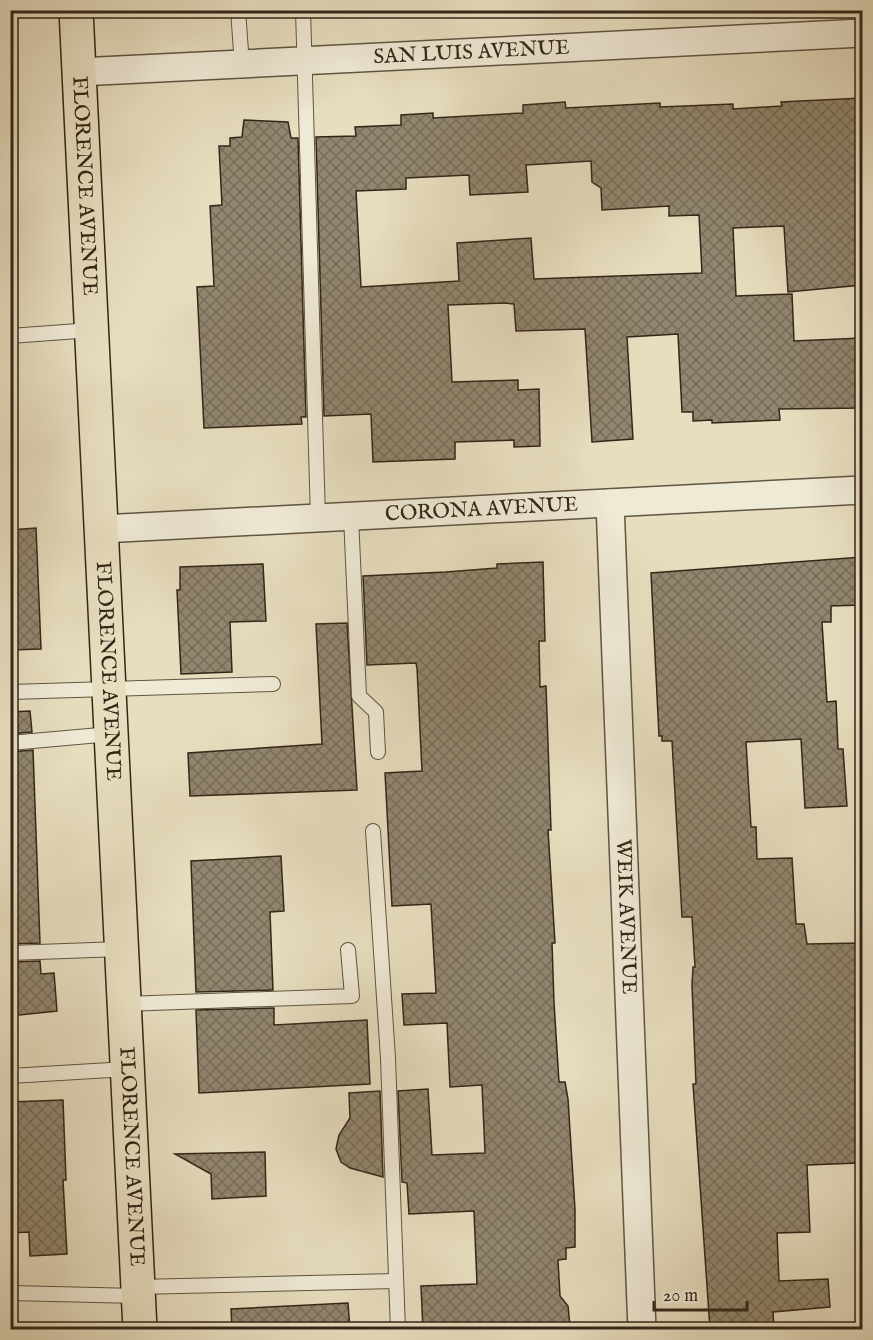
<svg xmlns="http://www.w3.org/2000/svg" width="873" height="1340" viewBox="0 0 873 1340" font-family="'IM FELL English',serif">
  <style>
    .building { fill: url(#building-cross-hatch); stroke: #332618; stroke-width: 1.5; fill-rule: evenodd }
    .lines { fill: none; stroke-linecap: round; stroke-linejoin: round }
    .service-casing { stroke: #605442; stroke-width: 16 }
    .minor-casing { stroke: #605442; stroke-width: 30 }
    .primary-casing { stroke: #332618; stroke-width: 36 }
    .service { stroke: #efead6; stroke-width: 14 }
    .minor { stroke: #efead6; stroke-width: 27 }
    .primary { stroke: #e7dec0; stroke-width: 33 }
    .labels { text-anchor: middle; dominant-baseline: central; stroke-width: 6; stroke-linejoin: round; paint-order: stroke }
    .street-label { font-size: 21px; fill: #332618; stroke: #efead6 }
  </style>
  <defs>
    <pattern id="building-cross-hatch" width="8" height="8" patternUnits="userSpaceOnUse" patternTransform="scale(1.5)"><rect width="8" height="8" fill="#91866f"/><path d="M0 0l8 8M0 8l8-8" fill="none" stroke="#776d5a"/></pattern>
  </defs>
  <rect width="100%" height="100%" fill="#e7dec0"/>
  <filter id="stains"><feTurbulence type="fractalNoise" baseFrequency=".00333" numOctaves="4"/><feColorMatrix values="0 0 0 0 .2 0 0 0 0 .09 0 0 0 0 .02 0 0 0 .5 -.17"/></filter>
  <radialGradient id="worn" r=".72"><stop offset=".6" stop-color="#630" stop-opacity="0"/><stop offset="1" stop-color="#630" stop-opacity=".3"/></radialGradient>
  <g class="building">
    <path d="M862,98v187l-74,7 -4,-66 -51,2 3,68 56,-2 2,47 68,-3v70l-83,1 1,11 -68,3v-3l-19,1v-9h-11l-4,-78 -51,3 6,102 -41,3 -7,-113 -69,2 -2,-27 -10,-1 -56,2 4,77 66,-2v10l21,-1 1,57 -26,1v-7l-59,2v17l-82,3 -2,-48 -47,2 -8,-279 40,-1 -1,-9 46,-2v-10l32,-2v5l90,-5v-8l42,-3 1,6 94,-5v4l73,-3v5l49,-3 -1,-4zM591,161l1,21 9,6 1,22 67,-4v10l30,-1 3,58 -168,6 -3,-41 -74,5 2,38 -98,6 -5,-96 50,-2v-11l63,-3 1,20 58,-3 -2,-27z"/>
    <path d="M244,120l44,2 3,16h7l8,279h-5l1,7 -98,4 -7,-141 17,-1 -4,-80 12,-1 -3,-59h11v-8l12,-1z"/>
    <path d="M36,528l5,121 -31,1v-120z"/>
    <path d="M862,557v48l-31,1v16h-9l5,80 9,-1 2,48h5l4,57 -42,2 -4,-69 -55,3 5,85h5l1,32 35,-1 4,66h8l3,20 55,-1v64l-7,1 7,96v30h-5l1,29 -51,2 3,67 -33,1 2,48 49,-2 2,28 -57,5 1,17h-64l-17,-245h3l-4,-99 1,-18h2l-3,-50h-10l-10,-176h-10v-5h-3l-8,-163z"/>
    <path d="M543,562l2,79h-6l1,46 6,-1 5,144h-3l7,113h-3l2,60 5,79h6l3,17 7,110v38l-9,1v11l-8,1 2,36 8,10 2,20 -147,3 -2,-43 56,-2 -3,-73 -65,3 -2,-31 -5,-1 -4,-91 30,-2 4,66 53,-2 -3,-68 -32,2 -3,-64 -43,2 -2,-31 34,-1 -5,-89 -39,2 -7,-133 37,-2 -5,-103 -1,-5 -49,2 -4,-89 83,-4 51,-4v-4z"/>
    <path d="M263,564l3,57 -36,1 2,50 -51,2 -4,-84h3v-23z"/>
    <path d="M347,623l10,167 -167,6 -2,-43 134,-9 -6,-120z"/>
    <path d="M30,711l2,21 -22,2v-22z"/>
    <path d="M33,750l7,193 -30,1v-192z"/>
    <path d="M281,856l3,55 -14,1 3,78 -77,2 -5,-131z"/>
    <path d="M40,961l1,13 13,-1 3,38 -47,5v-54z"/>
    <path d="M274,1008v17l93,-5 3,64 -171,9 -3,-83z"/>
    <path d="M380,1091l3,86 -33,-9 -9,-6 -5,-13 3,-14 11,-17 -1,-25z"/>
    <path d="M63,1100l3,80h-3l4,74 -37,2 -1,-24 -19,1v-131z"/>
    <path d="M265,1152l1,44 -54,3 -1,-25 -36,-20z"/>
    <path d="M348,1303l2,26h-118l-1,-20z"/>
  </g>
  <g class="lines">
    <defs>
      <g id="service">
        <path d="M238,10l4,55"/>
        <path d="M303,10l15,508"/>
        <path d="M10,336l82,-6"/>
        <path d="M351,516l8,180 17,16 2,40"/>
        <path d="M10,692l263,-8"/>
        <path d="M10,743l101,-9"/>
        <path d="M373,831l15,227 10,272"/>
        <path d="M10,953l111,-4"/>
        <path d="M124,1004l228,-8 -4,-46"/>
        <path d="M10,1076l117,-7"/>
        <path d="M138,1287l258,-6"/>
        <path d="M10,1293l128,3"/>
      </g>
      <g id="minor">
        <path id="s1" d="M79,72l783,-39"/>
        <path id="s2" d="M610,503l32,827"/>
        <path id="s3" d="M101,529l761,-39"/>
      </g>
      <g id="primary">
        <path id="s4" d="M76,10l64,1320"/>
      </g>
    </defs>
    <use href="#service" class="service-casing"/>
    <use href="#minor" class="minor-casing"/>
    <use href="#primary" class="primary-casing"/>
    <use href="#service" class="service"/>
    <use href="#minor" class="minor"/>
    <use href="#primary" class="primary"/>
  </g>
  <g class="labels">
    <g class="street-label">
      <text stroke="none"><textPath href="#s1" startOffset="393">SAN LUIS AVENUE</textPath></text>
      <text stroke="none"><textPath href="#s4" startOffset="176">FLORENCE AVENUE</textPath></text>
      <text stroke="none"><textPath href="#s3" startOffset="381">CORONA AVENUE</textPath></text>
      <text stroke="none"><textPath href="#s4" startOffset="662">FLORENCE AVENUE</textPath></text>
      <text stroke="none"><textPath href="#s2" startOffset="414">WEIK AVENUE</textPath></text>
      <text stroke="none"><textPath href="#s4" startOffset="1148">FLORENCE AVENUE</textPath></text>
    </g>
  </g>
  <rect width="873" height="1340" fill="none" stroke="#e7dec0" stroke-width="36"/>
  <rect x="12" y="12" width="849" height="1316" fill="none" stroke="#332618" stroke-width="3"/>
  <rect x="18" y="18" width="837" height="1304" fill="none" stroke="#332618" stroke-width="1.5"/>
  <path d="M654 1301v9h93v-9" fill="none" stroke="#332618" stroke-width="3"/>
  <text x="663" y="1301" font-size="18" fill="#332618" stroke="#efead6" stroke-width="4.5" paint-order="stroke">20 m</text>
  <rect width="100%" height="100%" filter="url(#stains)"/>
  <rect width="100%" height="100%" fill="url(#worn)"/>
</svg>
